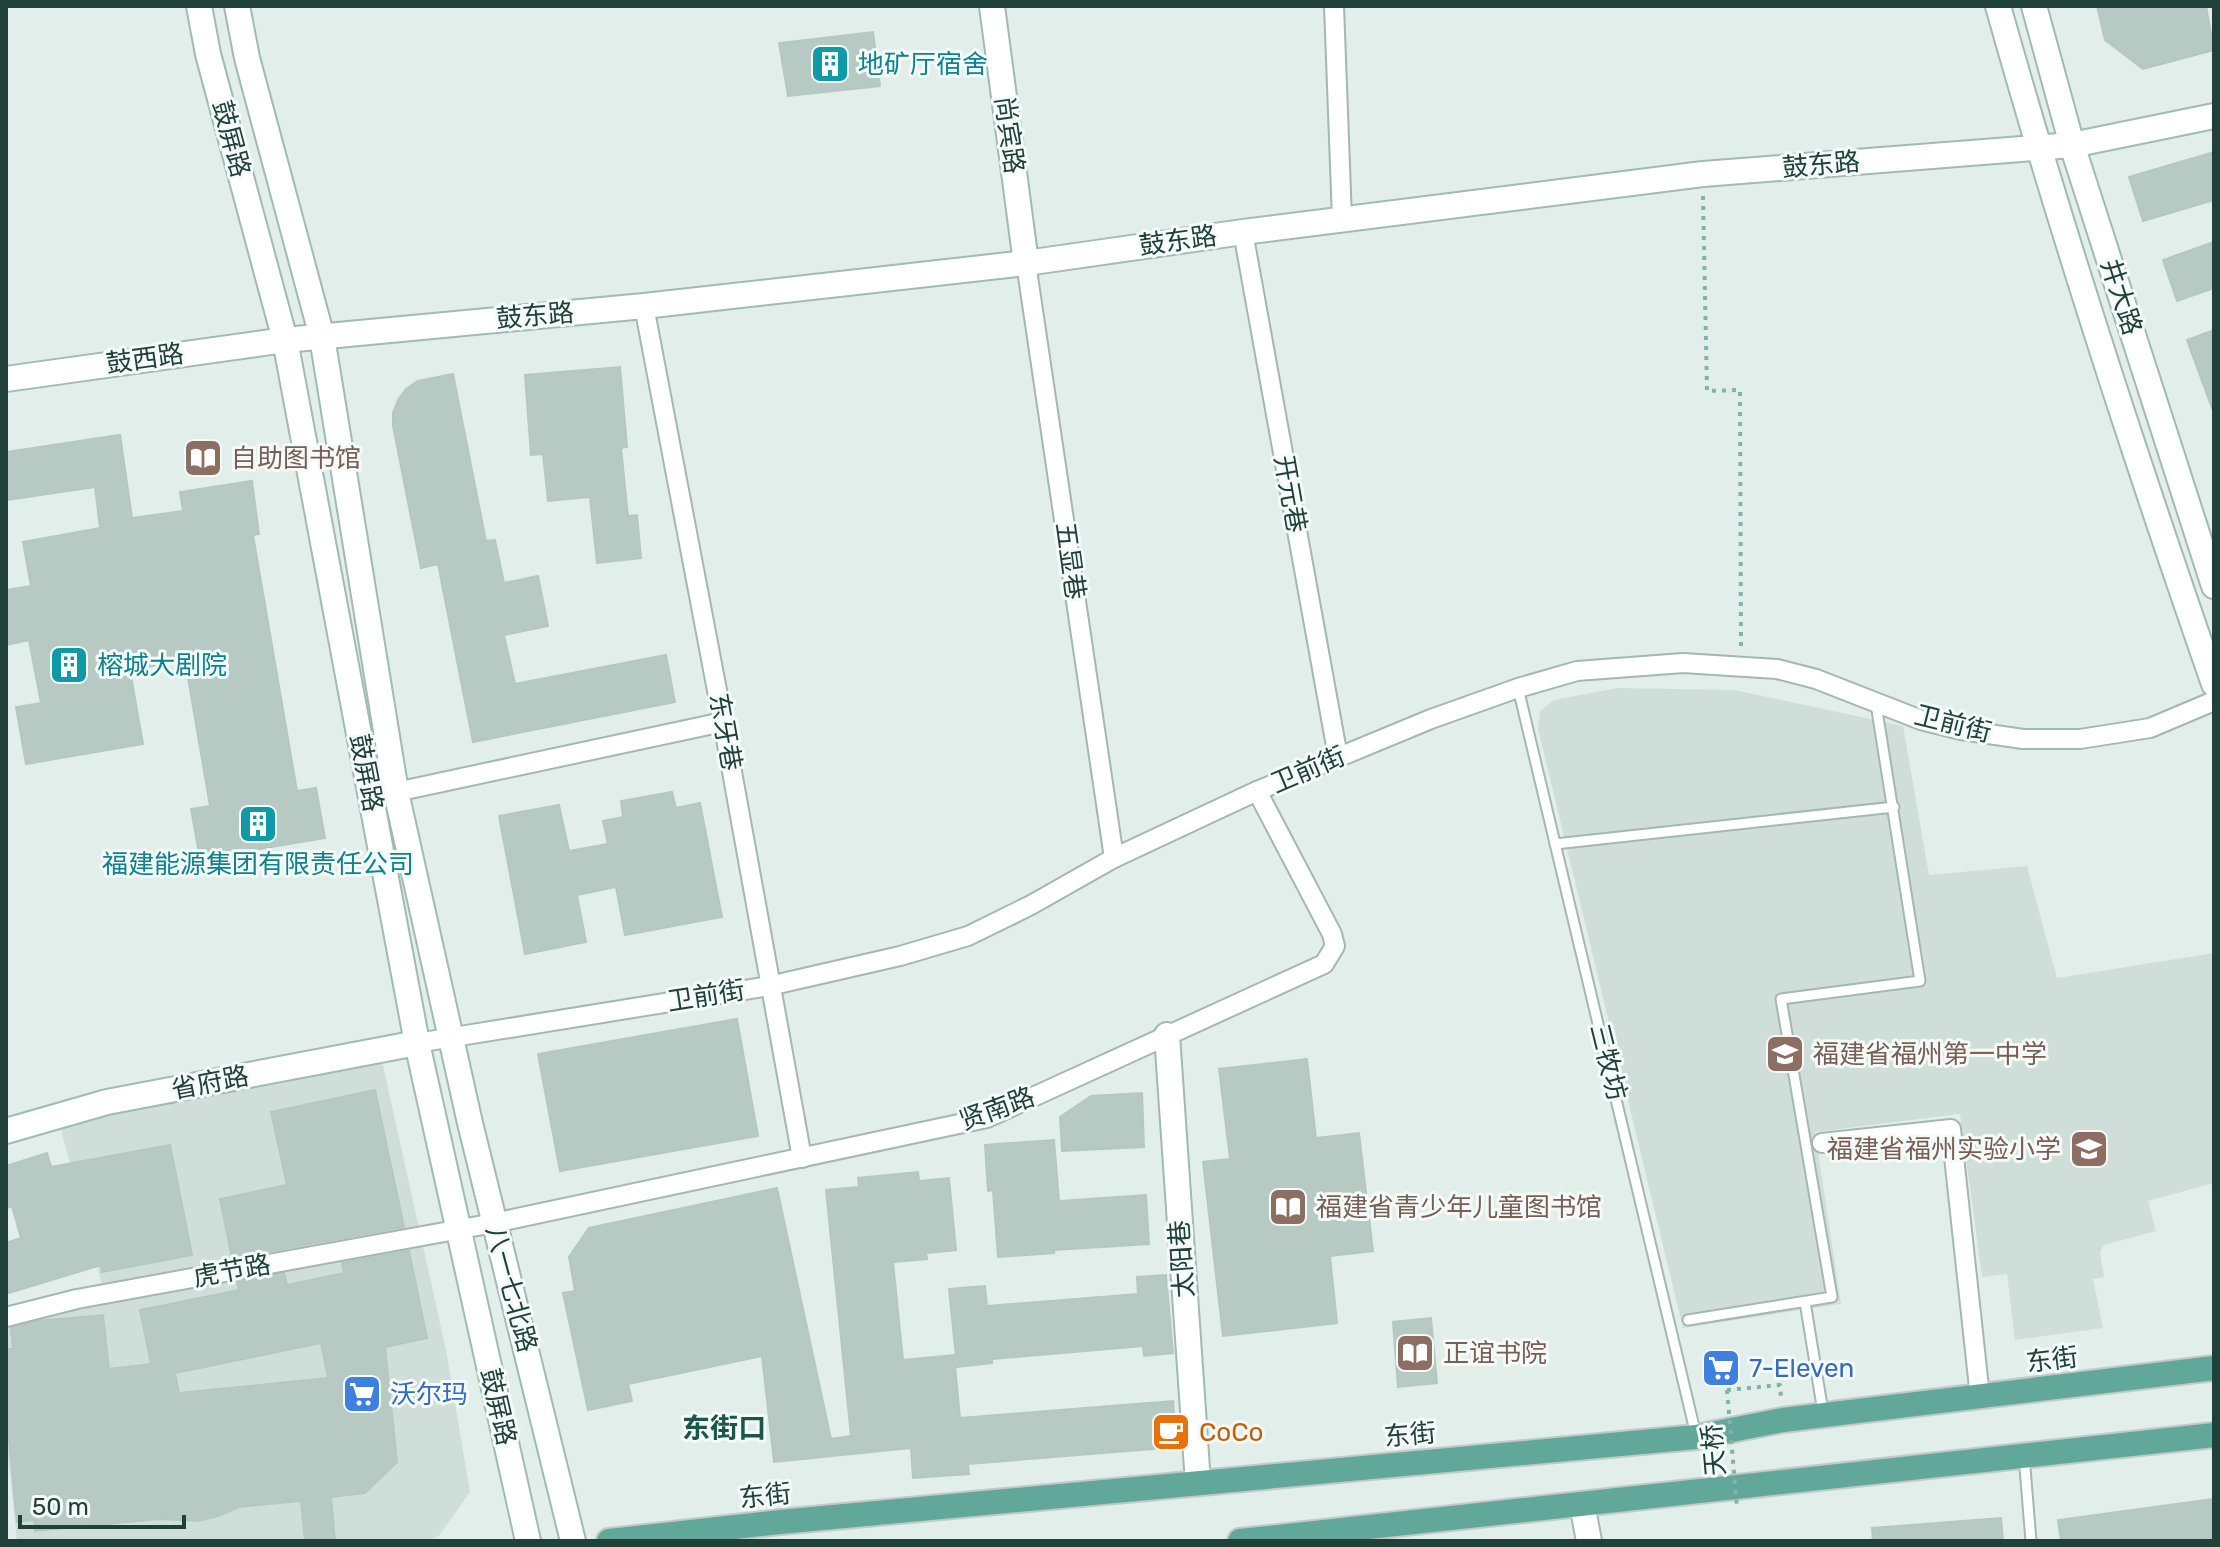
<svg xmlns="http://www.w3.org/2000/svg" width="2220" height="1547" viewBox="0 0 2220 1547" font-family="Rubik,'Noto Sans SC',sans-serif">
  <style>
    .built { fill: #d0ded9 }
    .building { fill: #b7c9c3; stroke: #b4c8c1; stroke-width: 2; fill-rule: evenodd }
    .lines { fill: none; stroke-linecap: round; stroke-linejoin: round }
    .lane-casing { stroke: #a4b7b1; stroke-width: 13 }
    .street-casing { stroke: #a4b7b1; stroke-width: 22 }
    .secondary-casing { stroke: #9fbbb3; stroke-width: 28 }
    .primary-casing { stroke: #c1cac8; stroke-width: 28 }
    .path { stroke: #7fb5a7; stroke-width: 4; stroke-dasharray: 4 6; stroke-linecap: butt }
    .lane { stroke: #fff; stroke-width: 9 }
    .street { stroke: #fff; stroke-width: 18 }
    .secondary { stroke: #fff; stroke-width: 24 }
    .primary { stroke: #62a89a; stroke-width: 24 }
    .path-bridge { stroke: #7fb5a7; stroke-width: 4; stroke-dasharray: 4 6; stroke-linecap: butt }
    .labels { text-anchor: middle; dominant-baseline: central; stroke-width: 6; stroke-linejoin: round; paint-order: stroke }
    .culture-label { font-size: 26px; fill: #0d838f; stroke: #f4faf7; text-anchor: start }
    .street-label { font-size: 26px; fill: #20413a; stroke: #f4faf7 }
    .education-label { font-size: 26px; fill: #785e54; stroke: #f4faf7; text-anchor: start }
    .shop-label { font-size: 26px; fill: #366cbe; stroke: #f4faf7; text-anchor: start }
    .food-label { font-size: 26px; fill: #c56008; stroke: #f4faf7; text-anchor: start }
    .neighbourhood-label { font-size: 28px; font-weight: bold; fill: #1a564a; stroke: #f4faf7 }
  </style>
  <rect width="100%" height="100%" fill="#e2eee9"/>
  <g class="built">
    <path d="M1617,688l117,2 169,36 26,149 98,-9 30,112 157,-25v230l-66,18 8,30 -52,14 -4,7 4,25 -11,2 10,49 -88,12 -8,-66 -25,3 -22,-163 -145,18 26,172 -158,24 -145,-599 2,-18 14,-11z"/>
    <path d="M382,1061l64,289 24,142 -32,45 -10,4h-411l-11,-101v-119l101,-17 -48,-182z"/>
  </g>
  <g class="building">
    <path d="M2097,6h109l8,44 -71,19 -38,-29z"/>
    <path d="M873,32l7,54 -92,10 -9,-53z"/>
    <path d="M2214,152v48l-71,21 -14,-44z"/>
    <path d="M2214,242v46l-37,13 -14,-41z"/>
    <path d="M2214,330v78h-2l-25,-68z"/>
    <path d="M620,367l7,80 -6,1 7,68 9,-1 4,43 -44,5 -7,-66 -42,4 -5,-47 -12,1 -6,-80z"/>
    <path d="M453,374l33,167 9,-1 9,43 34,-7 10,50 -44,9 11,49 151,-29 9,47 -202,40 -35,-178 -17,4 -28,-142v-13l5,-13 8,-11 12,-8z"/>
    <path d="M120,435l12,83 51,-7 -3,-19 72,-11 7,53 -6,1 44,256 19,-3 9,50 -125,21 -9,-50 19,-3 -25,-146 -55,10 13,74 -117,20 -10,-57 25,-4 -12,-63 -23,5v-55l25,-4 -8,-44 77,-14 -5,-41 -89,13v-48z"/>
    <path d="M672,792l4,16 24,-5 22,114 -97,18 -9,-48 -39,8 9,47 -61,12 -26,-138 60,-11 10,46 39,-7 -5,-23 20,-4 -2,-16z"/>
    <path d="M737,1019l21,117 -198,35 -22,-117z"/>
    <path d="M1307,1059l9,79 43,-5 14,118 -43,5 7,67 -114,13 -20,-174 27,-3 -11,-90z"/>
    <path d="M375,1090l29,137 -172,31 -12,-59 67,-14 -16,-73z"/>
    <path d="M1142,1093l2,54 -82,4 -2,-34 31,-21z"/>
    <path d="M1054,1140l5,61 87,-6 3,49 -95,6v3l-56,4 -5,-67 -5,1 -3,-46z"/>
    <path d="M170,1145l22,110 -90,17 -1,-7 -95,29v-51l15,-5 -9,-32 -6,2v-42l41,-13 4,14z"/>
    <path d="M918,1172l1,9 30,-3 7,72 -30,3 1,6 -34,3 10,98 51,-5 6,63 213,-17 4,46 -209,17 1,10 -56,4 -2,-30 -137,14 -12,-106 -134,28 4,17 -44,9 -25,-117 12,-2 -6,-34 20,-29 188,-40 54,251 20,-3 -25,-246 33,-3 -1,-9z"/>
    <path d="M409,1251l18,87 -42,9 12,115 -32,31 -34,4 4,44h-30l-4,-40 -62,6 -21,9 -20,5 -39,-2 -124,12 -1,-11 -17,2 -11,-113v-60h7l-2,-21 26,-7 66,-6 6,54 42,-5 -11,-54 99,-20 -2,-8 47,-9 3,12 57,-12 -2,-10zM321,1343l7,35 -149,15 -4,-20z"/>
    <path d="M1166,1275l7,78 -29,3 -1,-10 -151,13v4l-35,4 -8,-78 36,-3 2,20 151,-12 -1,-17z"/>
    <path d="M1431,1318l6,65 -39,4 -5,-65z"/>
    <path d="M2214,1499v42h-153l-3,-21z"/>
    <path d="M2001,1518l2,23h-130l-1,-13z"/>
  </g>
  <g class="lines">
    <defs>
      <g id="lane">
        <path d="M1518,688l178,747"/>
        <path d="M1555,844l339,-37"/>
        <path d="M1805,1302l18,110"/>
        <path d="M1688,1320l144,-23 -51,-298 139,-18 -44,-277"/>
        <path d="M2024,1456l7,85"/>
      </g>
      <g id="street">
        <path d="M1334,6l8,213"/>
        <path d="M1243,232l95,525"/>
        <path d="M1026,263l88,595"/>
        <path d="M644,306l79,416 79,436"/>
        <path d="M396,792l327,-70"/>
        <path d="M417,1043l352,-57 131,-30 68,-20 63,-31 83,-47 143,-67 174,-72 87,-31 59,-17 106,-8 94,6 39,10 105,41 40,10 62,9h57l70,-11 64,-27"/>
        <path d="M1822,1143l129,-14 29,268"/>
        <path d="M6,1317l71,-18 417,-76 493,-105 337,-154 11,-18 -3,-12 -75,-143"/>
      </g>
      <g id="secondary">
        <path d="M199,6l9,48 77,286 132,703 111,498"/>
        <path d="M237,6l10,52 75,279 74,455 74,331 103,418"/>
        <path d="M992,6l34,257"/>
        <path d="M1998,6c64,228 138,454 216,678"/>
        <path d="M2034,6l38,139 142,441"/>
        <path d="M6,379l279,-39 359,-34 382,-43 217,-31 460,-58 369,-29 142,-29"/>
        <path d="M1167,1035l31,448"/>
        <path d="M6,1131l101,-29 310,-59"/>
        <path d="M1582,1504l7,37"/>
      </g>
      <g id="primary">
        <path d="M609,1541l171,-19 916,-85 87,-17 431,-52"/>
        <path d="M1240,1541l974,-106"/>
      </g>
    </defs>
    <use href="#lane" class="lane-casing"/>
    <use href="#street" class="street-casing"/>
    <use href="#secondary" class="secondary-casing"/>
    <use href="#primary" class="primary-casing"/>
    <g class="path">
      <path d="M1703,196l4,195 33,-1 1,256"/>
      <path d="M1727,1390l53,-5 1,13"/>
    </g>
    <use href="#lane" class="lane"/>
    <use href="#street" class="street"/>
    <use href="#secondary" class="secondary"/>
    <use href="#primary" class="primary"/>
    <path class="path-bridge" d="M1727,1390l10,118"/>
  </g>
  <defs>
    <symbol id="building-square" viewBox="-11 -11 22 22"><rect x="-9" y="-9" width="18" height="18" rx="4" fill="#0f9aa8" stroke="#f4faf7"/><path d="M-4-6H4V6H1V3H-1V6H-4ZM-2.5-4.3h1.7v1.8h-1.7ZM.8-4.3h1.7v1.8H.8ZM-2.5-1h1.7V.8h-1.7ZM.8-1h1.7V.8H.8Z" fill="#fff"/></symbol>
    <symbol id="library-square" viewBox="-11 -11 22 22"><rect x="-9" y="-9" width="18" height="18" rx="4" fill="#8d6e63" stroke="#f4faf7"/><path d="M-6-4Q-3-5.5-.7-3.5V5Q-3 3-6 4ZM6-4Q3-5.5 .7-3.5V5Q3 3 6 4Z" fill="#fff"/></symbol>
    <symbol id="school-square" viewBox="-11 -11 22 22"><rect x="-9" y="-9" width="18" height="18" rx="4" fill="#8d6e63" stroke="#f4faf7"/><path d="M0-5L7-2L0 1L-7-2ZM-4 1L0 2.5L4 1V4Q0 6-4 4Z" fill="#fff"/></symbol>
    <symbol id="supermarket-square" viewBox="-11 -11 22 22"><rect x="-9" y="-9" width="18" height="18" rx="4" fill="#3f7fe0" stroke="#f4faf7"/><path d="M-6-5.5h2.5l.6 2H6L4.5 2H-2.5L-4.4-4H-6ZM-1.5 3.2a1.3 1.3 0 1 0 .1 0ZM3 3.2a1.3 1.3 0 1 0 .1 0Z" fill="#fff"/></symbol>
    <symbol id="cafe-square" viewBox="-11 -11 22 22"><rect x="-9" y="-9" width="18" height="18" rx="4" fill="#e8710a" stroke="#f4faf7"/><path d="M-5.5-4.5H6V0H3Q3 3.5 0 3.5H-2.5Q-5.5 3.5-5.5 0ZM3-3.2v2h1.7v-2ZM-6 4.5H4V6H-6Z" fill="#fff"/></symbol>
  </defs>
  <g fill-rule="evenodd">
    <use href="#building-square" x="808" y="42" width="44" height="44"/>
    <use href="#library-square" x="181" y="436" width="44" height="44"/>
    <use href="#building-square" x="47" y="643" width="44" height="44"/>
    <use href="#building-square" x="236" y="802" width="44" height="44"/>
    <use href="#school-square" x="1763" y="1032" width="44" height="44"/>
    <use href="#school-square" x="2067" y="1127" width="44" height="44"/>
    <use href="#library-square" x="1266" y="1185" width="44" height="44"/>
    <use href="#library-square" x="1393" y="1331" width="44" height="44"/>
    <use href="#supermarket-square" x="1699" y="1346" width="44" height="44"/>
    <use href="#supermarket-square" x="340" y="1372" width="44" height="44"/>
    <use href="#cafe-square" x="1149" y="1410" width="44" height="44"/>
  </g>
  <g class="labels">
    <g class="culture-label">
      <text x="858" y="64">地矿厅宿舍</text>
      <text x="97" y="665">榕城大剧院</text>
      <text x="258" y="864" text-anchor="middle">福建能源集团有限责任公司</text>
    </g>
    <g class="street-label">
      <text transform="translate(1009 135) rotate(82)">尚宾路</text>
      <text transform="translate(231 139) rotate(75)">鼓屏路</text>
      <text transform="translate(1821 165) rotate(-5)">鼓东路</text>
      <text transform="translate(1178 241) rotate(-8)">鼓东路</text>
      <text transform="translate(2121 297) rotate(72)">井大路</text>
      <text transform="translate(535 316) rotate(-5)">鼓东路</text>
      <text transform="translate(145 359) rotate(-8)">鼓西路</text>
      <text transform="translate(1290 494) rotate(80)">开元巷</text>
      <text transform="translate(1070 561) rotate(82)">五显巷</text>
      <text transform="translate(1953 724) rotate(14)">卫前街</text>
      <text transform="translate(725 732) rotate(80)">东牙巷</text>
      <text transform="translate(1308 770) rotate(-23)">卫前街</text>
      <text transform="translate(366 773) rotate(79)">鼓屏路</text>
      <text transform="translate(706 996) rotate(-9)">卫前街</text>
      <text transform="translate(1608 1062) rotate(76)">三牧坊</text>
      <text transform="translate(210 1083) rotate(-11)">省府路</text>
      <text transform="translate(997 1109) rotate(-20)">贤南路</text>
      <text transform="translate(1182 1259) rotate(-94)">太阳巷</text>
      <text transform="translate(232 1271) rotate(-10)">虎节路</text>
      <text transform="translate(511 1289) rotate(75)">八一七北路</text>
      <text transform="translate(2052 1360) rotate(-7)">东街</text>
      <text transform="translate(498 1407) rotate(77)">鼓屏路</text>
      <text transform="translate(1410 1435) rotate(-5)">东街</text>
      <text transform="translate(1714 1450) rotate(-95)">天桥</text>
      <text transform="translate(765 1496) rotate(-6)">东街</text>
    </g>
    <g class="education-label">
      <text x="231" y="458">自助图书馆</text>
      <text x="1813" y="1054">福建省福州第一中学</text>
      <text x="2061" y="1149" text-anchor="end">福建省福州实验小学</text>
      <text x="1316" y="1207">福建省青少年儿童图书馆</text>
      <text x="1443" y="1353">正谊书院</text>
    </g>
    <g class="shop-label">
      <text x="1749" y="1368">7-Eleven</text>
      <text x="390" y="1394">沃尔玛</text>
    </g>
    <g class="food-label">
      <text x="1199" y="1432">CoCo</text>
    </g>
    <g class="neighbourhood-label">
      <text x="724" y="1428">东街口</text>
    </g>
  </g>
  <rect width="2220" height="1547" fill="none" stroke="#20413a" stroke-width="16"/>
  <path d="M20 1515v12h164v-12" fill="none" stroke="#20413a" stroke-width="4"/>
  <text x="32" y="1515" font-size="24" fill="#20413a" stroke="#f4faf7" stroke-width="6" paint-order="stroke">50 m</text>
</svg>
